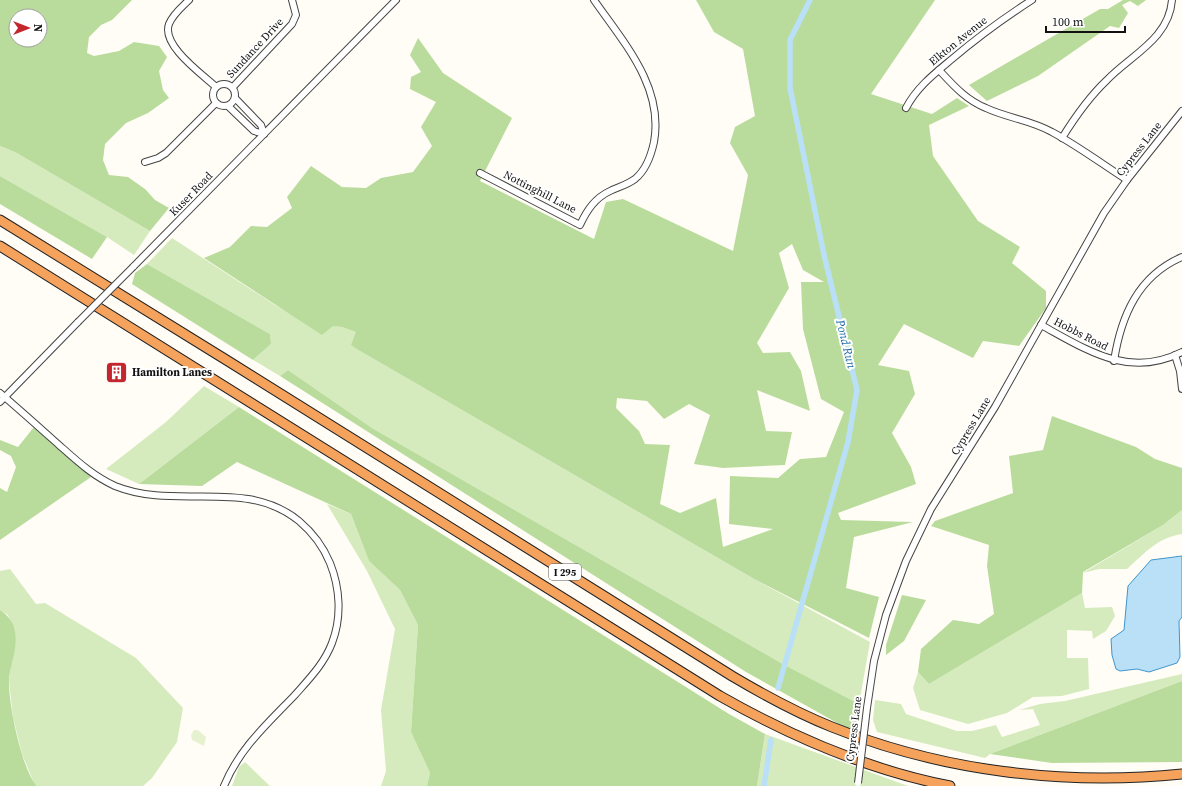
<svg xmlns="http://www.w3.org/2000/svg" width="1182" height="786" viewBox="0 0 1182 786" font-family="'Source Serif 4',serif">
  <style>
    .green { fill: #d5ebbd }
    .forest { fill: #b9dc9c; fill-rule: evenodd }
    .pitch { fill: #e6f2cf }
    .water { fill: #b9e0f7; stroke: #3f96cf }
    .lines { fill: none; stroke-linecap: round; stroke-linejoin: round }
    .canal { stroke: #b9e0f7; stroke-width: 5.5 }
    .minor-casing { stroke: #444; stroke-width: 8 }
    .highway-casing { stroke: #222; stroke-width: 11 }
    .minor { stroke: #fff; stroke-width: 6 }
    .highway { stroke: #f5a25d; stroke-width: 9 }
    .minor-bridge-casing { stroke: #444; stroke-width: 8; stroke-linecap: butt }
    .minor-bridge { stroke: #fff; stroke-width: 6 }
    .labels { text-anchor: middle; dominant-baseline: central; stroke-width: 4; stroke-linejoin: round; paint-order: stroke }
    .shield { fill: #fff; stroke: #585858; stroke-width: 1 }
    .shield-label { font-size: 10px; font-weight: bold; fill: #111 }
    .street-label { font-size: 11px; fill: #111; stroke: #fff }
    .poi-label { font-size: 11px; font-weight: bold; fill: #111; stroke: #fff; text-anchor: start }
    .water-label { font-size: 12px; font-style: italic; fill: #1768a6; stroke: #fff }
  </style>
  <rect width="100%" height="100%" fill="#fffdf5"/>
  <g class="green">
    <path d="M0,146l15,6 135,79 -16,24 -27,-18 -107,-61z"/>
    <path d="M172,238l103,67 30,17 37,5 14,5 4,19 396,229 114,62 -11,62 -78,-41 -409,-235 -84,-58 -8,6 -27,-16 18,-16 -1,-10 -123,-70z"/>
    <path d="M204,386l35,21 -100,77 -33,-15 60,-47z"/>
    <path d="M327,504l24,10 18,47 31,29 18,35 -7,107 19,41 -3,13h-46l5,-15 -5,-61 14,-81 -28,-58z"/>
    <path d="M1182,510v24c-25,4 -36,18 -55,35h-28l-16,4 80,-48z"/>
    <path d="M10,569l26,35 9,-1 91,55 47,50 -6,34 -25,36 -9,8h-106l-3,-3 -12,-29 -9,-37 -4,-36 6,-49 -7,-17 -8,-5v-39z"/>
    <path d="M1082,593l3,15 27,-1 3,9 -9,15 -13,8 -1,-8 -25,-1v28h21l1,31 -27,7 -29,1 -26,16 -39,11 -48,-14 -7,-22 5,-16 11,12z"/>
    <path d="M1182,674v7l-192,73 -5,4 -108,-26 -4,-12 2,-20 26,4 5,10 51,17h15l24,-6 6,12 38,-12 -7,-16 -14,1 21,-6 25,-3z"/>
    <path d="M765,734l143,52h-151z"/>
    <path d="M245,762l25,24h-38l7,-19z"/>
  </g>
  <g class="forest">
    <path d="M0,0h132l-20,20 -11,5 -12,12 -2,16 7,3 25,-5 15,-9 25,4 8,11 -8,14 4,19 6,8 -21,15 -22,10 -21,21 -2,16 6,15 19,2 17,12 10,11 14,8 -19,23 -135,-79 -15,-6zM16,16h24v24h-24z"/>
    <path d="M696,0h239l-64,94 61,20 25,-16 12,8 -40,19 4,31 45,65 42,26 -8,16 34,28v17l-27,38 -36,-5 -10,17 -69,-34 -26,41 31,6 6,23 -23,39 19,34 5,17 -78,29 3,7 72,2 -59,15 -8,51 33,9 -10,41 -113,-58 -396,-229 -9,-6 5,-13 -14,-5 -9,-1 -11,9 -118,-77 26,-11 21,-21 16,1 25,-19 -5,-11 24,-31 31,21 24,1 15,-10 32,-6 19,-26 -11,-19 15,-25 -26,-13 1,-12 10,-5 -11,-17 8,-17 25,35 69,45 -32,63 114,58 12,-37 17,-3 110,52 15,-76 -18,-32 5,-16 20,-11 -12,-67 -29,-17zM792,244l11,26 21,12h-23l2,47 18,70 23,13 -18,45 -26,2 -22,19 -48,-2 -1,48 44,5 -50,18 -7,-49 -36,15 -20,-9 10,-59 -25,-1 -6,-13 -23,-23 1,-10 30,3 17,18 25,-15 21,11 -16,49 29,4 62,-3 7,-33 -26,-1 -9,-41 53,21 -9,-40 -11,-19 -27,1 -6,-10 32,-55 -10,-35z"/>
    <path d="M1123,0h23l-8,6 -8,-5 -8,4 6,8 -9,15 -9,-2 -72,50 -51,25 -18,-16 131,-76h8z"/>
    <path d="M0,176l107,61 -15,22 -92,-55z"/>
    <path d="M147,264l123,70 1,10 -18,16 -121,-76 3,-11z"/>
    <path d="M288,370l84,58 409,235 78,41 -2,30 -111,-62 -466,-296z"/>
    <path d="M239,407l490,307 36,20 -8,52h-330l3,-13 -19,-41 7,-107 -18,-35 -31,-29 -18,-47 -114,-52 -35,24 -63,-2z"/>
    <path d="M1052,416l84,31 19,12 27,9v42l-19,15 -80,47 -1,21 -153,91 -11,-12 3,-23 32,-29 26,4 15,-10 -7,-48 2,-21 -58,-19 4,-5 78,-28 -4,-37 34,-6z"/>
    <path d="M34,427l57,50 -91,63v-52l7,4 9,-25 -5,-11 -11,-6v-10l18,7z"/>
    <path d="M902,595l24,5 -22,41 -18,14v-10z"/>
    <path d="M0,610c8,5 14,13 15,22 3,16 -5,33 -6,48 -1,22 13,91 28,106h-37z"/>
    <path d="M1182,681v81l-130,1 -62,-9z"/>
  </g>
  <path class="pitch" d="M194,730h4l8,7 -2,9 -12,-6 -1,-5z"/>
  <path class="water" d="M1182,556v61l-3,4 1,36 -3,6 -28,9 -12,-3 -17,2 -4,-2 -4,-14 -1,-16 13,-9 4,-44 23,-26z"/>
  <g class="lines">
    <g class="canal">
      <path d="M778,688l70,-246 9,-52 -33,-135 -34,-167v-48l20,-40"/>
      <path d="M764,786l7,-46"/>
    </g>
    <defs>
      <g id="minor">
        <path d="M189,0c-7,7 -16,14 -20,24 -8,21 33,50 47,63"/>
        <path d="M939,70c14,15 27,30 47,38 21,10 45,12 66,24 26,14 50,32 75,48"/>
        <circle cx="224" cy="95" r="11"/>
        <path d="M233,87l59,-63 4,-9 -4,-15"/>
        <path d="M235,98l26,27 3,9"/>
        <path d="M228,106l26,25 10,3"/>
        <path d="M906,108c11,-21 28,-34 46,-49 26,-22 52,-41 80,-59"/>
        <path d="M1062,138c13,-21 27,-41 45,-58 24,-25 62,-41 65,-80"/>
        <path d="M145,162l13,-4 8,-5 50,-50"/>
        <path d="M480,173l100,52c7,-15 15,-27 30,-34 8,-4 17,-6 25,-12 11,-9 16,-23 19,-37 10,-55 -30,-99 -60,-142"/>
        <path d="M133,267l263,-267"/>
        <path d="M1041,325c46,25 88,54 141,27"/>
        <path d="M1175,355l5,16 2,18"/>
        <path d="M1114,361c7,-45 24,-85 68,-104"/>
        <path d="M0,393c20,17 40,35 59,52 18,16 34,31 56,41 62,25 130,-9 184,35 13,11 24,25 31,42 10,25 12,54 2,80 -8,21 -23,36 -38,53 -27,28 -55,53 -70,90"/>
        <path d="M0,402l78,-80"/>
        <path d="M867,708l7,-47 12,-46 20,-54 25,-52 64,-102 109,-194 23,-33 55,-69"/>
      </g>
      <g id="highway">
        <path d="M0,220l228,141 504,315c32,19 65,37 100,51 109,44 232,59 350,47"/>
        <path d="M0,246l720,450c72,41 148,74 230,90"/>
      </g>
    </defs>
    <use href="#minor" class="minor-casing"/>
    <use href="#highway" class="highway-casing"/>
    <use href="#minor" class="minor"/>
    <use href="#highway" class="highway"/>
    <defs>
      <g id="minor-bridge">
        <path d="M78,322l55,-55"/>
        <path d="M858,783l9,-75"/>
      </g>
    </defs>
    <use href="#minor-bridge" class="minor-bridge-casing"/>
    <use href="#minor-bridge" class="minor-bridge"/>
  </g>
  <defs>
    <symbol id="building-square" viewBox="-11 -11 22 22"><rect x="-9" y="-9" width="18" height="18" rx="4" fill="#c4262e" stroke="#fff"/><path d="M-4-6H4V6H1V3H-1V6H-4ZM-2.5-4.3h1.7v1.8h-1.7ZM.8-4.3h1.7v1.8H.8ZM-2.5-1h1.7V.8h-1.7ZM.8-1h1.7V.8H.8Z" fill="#fff"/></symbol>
  </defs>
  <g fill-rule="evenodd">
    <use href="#building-square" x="104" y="360" width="25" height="25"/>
  </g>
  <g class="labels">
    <rect class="shield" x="549" y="564" width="32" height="16" rx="3"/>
    <g class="shield-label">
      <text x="565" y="572">I 295</text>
    </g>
    <g class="street-label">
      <text transform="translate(958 41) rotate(-39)">Elkton Avenue</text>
      <text transform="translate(255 48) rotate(-47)">Sundance Drive</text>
      <text transform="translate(1139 149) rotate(-52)">Cypress Lane</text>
      <text transform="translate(540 192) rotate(27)">Nottinghill Lane</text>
      <text transform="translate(191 194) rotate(-46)">Kuser Road</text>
      <text transform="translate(1081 334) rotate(27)">Hobbs Road</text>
      <text transform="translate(971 426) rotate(-59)">Cypress Lane</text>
      <text transform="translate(854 729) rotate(-83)">Cypress Lane</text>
    </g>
    <g class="poi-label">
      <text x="132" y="372">Hamilton Lanes</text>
    </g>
    <g class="water-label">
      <text transform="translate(846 344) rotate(76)">Pond Run</text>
    </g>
  </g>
  <g transform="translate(28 28) rotate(90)"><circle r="19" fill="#ffffff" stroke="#a0a0a0"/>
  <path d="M0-3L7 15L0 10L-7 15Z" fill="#c4262e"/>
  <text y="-6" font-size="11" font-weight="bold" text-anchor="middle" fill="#111111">N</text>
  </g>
  <path d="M1046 26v6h79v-6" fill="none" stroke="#111111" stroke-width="2"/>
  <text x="1052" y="26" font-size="12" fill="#111111" stroke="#ffffff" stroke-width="3" paint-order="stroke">100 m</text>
</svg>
